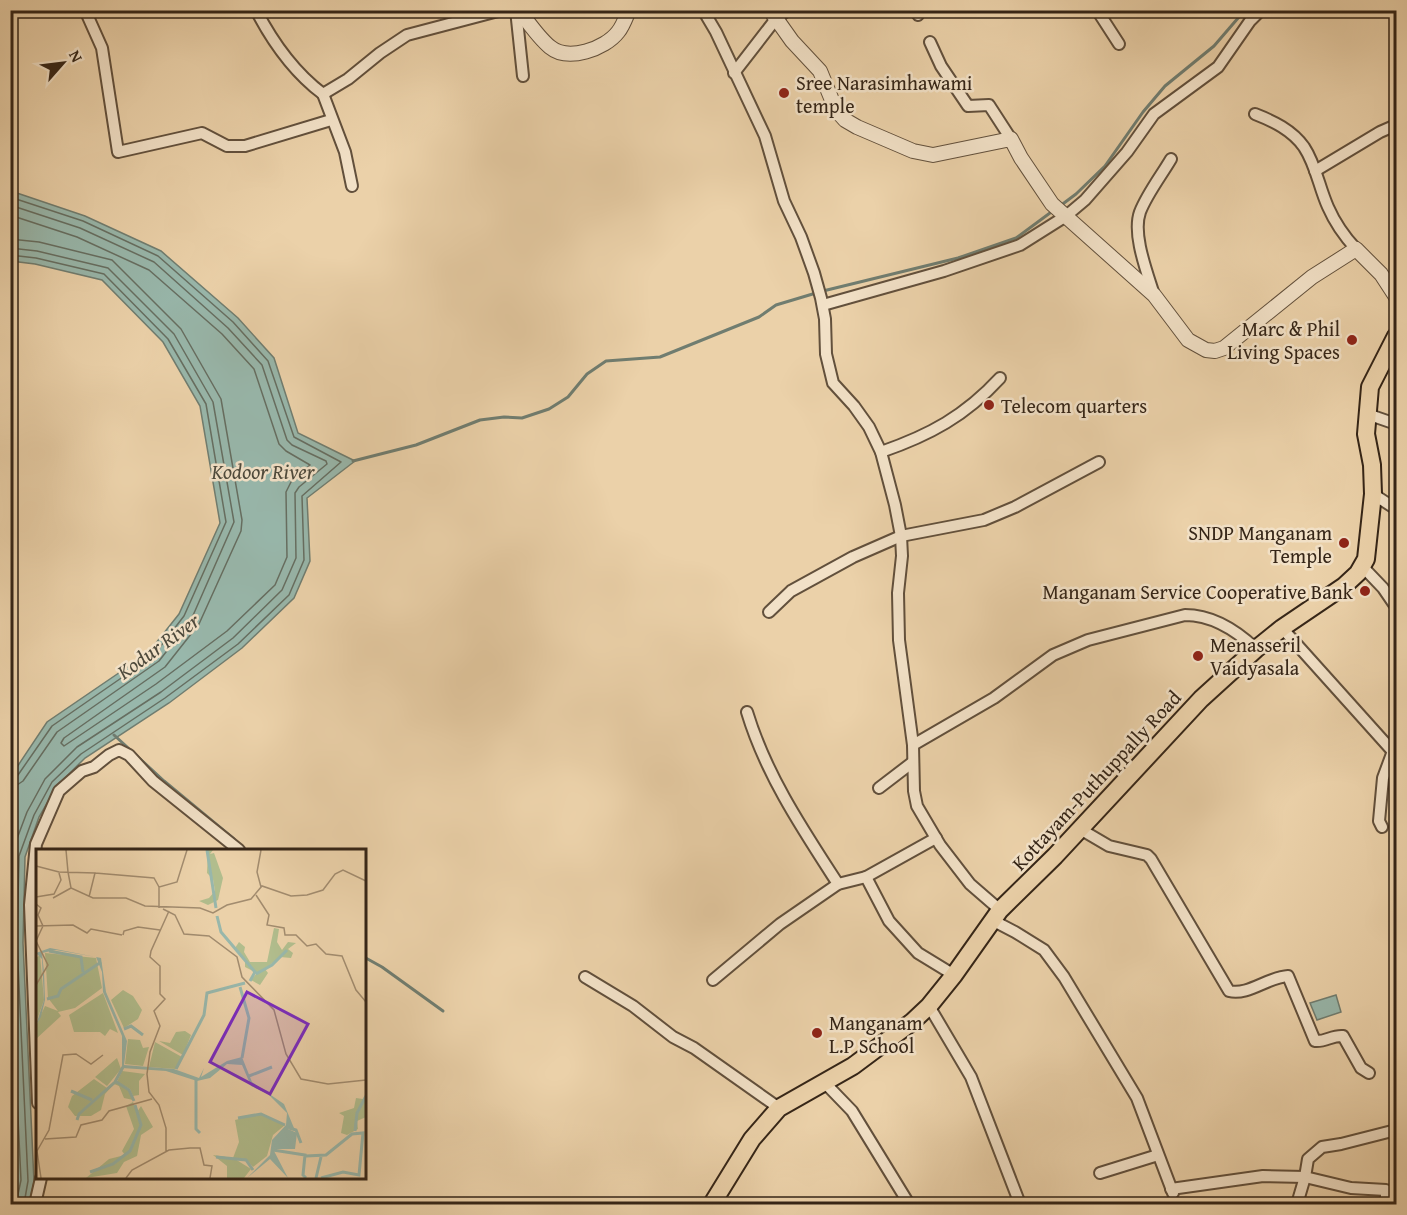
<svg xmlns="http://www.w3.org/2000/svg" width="1407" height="1215" viewBox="0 0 1407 1215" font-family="'Gentium Book Plus',serif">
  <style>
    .water { fill: #98b7ab; stroke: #707d70; stroke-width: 1.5 }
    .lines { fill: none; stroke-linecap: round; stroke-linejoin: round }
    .shore { stroke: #666e61; stroke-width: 1.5 }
    .stream { stroke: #707d70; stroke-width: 3 }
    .minor-casing { stroke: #62503c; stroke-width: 14 }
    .tertiary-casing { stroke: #62503c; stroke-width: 16 }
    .primary-casing { stroke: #352517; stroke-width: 20 }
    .minor { stroke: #f2e1c7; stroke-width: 10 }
    .tertiary { stroke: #f2e1c7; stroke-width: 14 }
    .primary { stroke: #ebd1a9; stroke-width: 16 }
    .poi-dot { fill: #8f2418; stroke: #f2e1c7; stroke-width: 2 }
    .labels { text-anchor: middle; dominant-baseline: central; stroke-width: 5; stroke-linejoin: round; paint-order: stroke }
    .poi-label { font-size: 20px; fill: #352517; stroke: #f2e1c7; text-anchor: start }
    .street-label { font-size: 20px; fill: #352517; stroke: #f2e1c7 }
    .water-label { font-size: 21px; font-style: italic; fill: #4e4a3c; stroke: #f2e1c7 }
    .inset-river { fill: none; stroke: #98b7ab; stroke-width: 3 }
    .inset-road { fill: none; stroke: #a28c6f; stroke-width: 1.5 }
    .view { fill: #7b2cbf; fill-opacity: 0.15; stroke: #7b2cbf; stroke-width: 3 }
    .inset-edge { fill: none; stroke: #352517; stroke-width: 3 }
  </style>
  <rect width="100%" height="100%" fill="#ebd1a9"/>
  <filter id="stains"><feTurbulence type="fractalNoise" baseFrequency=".00333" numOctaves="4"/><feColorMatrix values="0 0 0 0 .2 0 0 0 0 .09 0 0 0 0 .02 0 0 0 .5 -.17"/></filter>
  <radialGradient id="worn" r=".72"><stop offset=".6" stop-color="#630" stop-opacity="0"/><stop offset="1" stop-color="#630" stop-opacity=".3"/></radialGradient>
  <g class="water">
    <path d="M11,191l74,25 76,35 77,67 36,40 24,75 57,28 -48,37 3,63 -16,37 -52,50 -73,55 -84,55 -28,28 -18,31 -14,40 -2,86 11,239 -5,22h-19l1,-428 36,-54 101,-69 31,-39 41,-91 -20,-117 -37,-64 -61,-62 -67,-16 -24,-3z"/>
    <path d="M1336,995l5,17 -24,8 -7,-17z"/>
  </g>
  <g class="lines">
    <g class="shore">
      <path d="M10,197l73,24 75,35 75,66 35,39 26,76 47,25 -39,34 2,64 -15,35 -51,49 -73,54 -84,56 -29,28 -18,33 -15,41 -2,87 11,238 -4,23"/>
      <path d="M10,205l70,23 74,34 74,66 34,37 25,75 5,5 34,16 1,3 -28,23 -4,6 1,65 -14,32 -49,48 -72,54 -84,55 -32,32 -18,33 -15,40 -2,63"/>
      <path d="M10,215l67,22 72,33 73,64 32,35 25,75 7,7 24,14 -19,17 -5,10 1,65 -12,28 -48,46 -71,53 -92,62 -3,-3 3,-5 101,-71 34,-43 42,-93 1,-11 -21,-121 -40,-70 -69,-69 -73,-18 -29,-3"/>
      <path d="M10,248l27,3 71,17 66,66 39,68 21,120 -43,98 -32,41 -102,71 -34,49 -6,4 -7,1"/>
      <path d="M10,255l26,3 68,16 64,65 38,65 20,118 -42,94 -31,40 -101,70 -34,49 -8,3"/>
      <path d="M10,953l11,227 -5,24"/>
    </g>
    <g class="stream">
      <path d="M1060,206l16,-12 29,-28 38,-54 22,-26 49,-40 31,-36"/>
      <path d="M823,291l135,-33 58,-20 38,-28"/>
      <path d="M353,461l63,-16 64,-25 24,-3 18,1 27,-9 19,-12 19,-23 19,-13 54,-4 99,-40 17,-12 40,-12"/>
      <path d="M114,735l50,46 70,58"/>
      <path d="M364,957l18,10 61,44"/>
    </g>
    <defs>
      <g id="minor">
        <path d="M85,10l17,38 16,104 84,-19 25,13h18l86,-26"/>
        <path d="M256,10c16,31 39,63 67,84l25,-15 32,-26 27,-18 95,-25"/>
        <path d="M516,10l7,66"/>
        <path d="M703,10l13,22 49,104 19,65 17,36 13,36 7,25 4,21 1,35 7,29 21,23 15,21 12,25 14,53 6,31 1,20 -4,37 1,47 14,105 1,46 3,15 23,39 30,39 30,26"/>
        <path d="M915,10l3,5"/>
        <path d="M1097,10l22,34"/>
        <path d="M930,42l11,24 27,40 21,-1 22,34"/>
        <path d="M734,73l41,-53 12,-10"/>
        <path d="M323,94l22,58 7,34"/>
        <path d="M1255,114c18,7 37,16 49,33 12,18 15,40 24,60 7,16 16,29 28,42"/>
        <path d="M1315,171l65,-39 16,-7"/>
        <path d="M1154,295c-7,-23 -22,-61 -14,-83 7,-18 21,-36 31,-53"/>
        <path d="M823,305l121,-34 76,-26 46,-29 19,-16 42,-48 27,-38 64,-47 32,-46 11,-11"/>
        <path d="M1367,414l29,10"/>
        <path d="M881,452c49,-17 84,-36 119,-74"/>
        <path d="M1373,494l23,15"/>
        <path d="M1362,566l21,22 13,19"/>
        <path d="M769,612l22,-21 62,-34 48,-21 83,-16 31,-13 84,-45"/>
        <path d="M1282,628l114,127"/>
        <path d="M747,712c19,63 56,118 91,172"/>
        <path d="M913,745l81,-47 59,-43 35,-15 97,-25c27,0 52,16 71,34"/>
        <path d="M879,788l34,-26"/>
        <path d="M1382,827l-3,-6 4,-43 10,-27"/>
        <path d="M1080,829l29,17 38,9 4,4 78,132c19,5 39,-14 59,-15l27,65c11,1 17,-6 28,-5l18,32 8,5"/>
        <path d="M866,877l23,44 29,32 36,22"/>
        <path d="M992,920l23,12 29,18 20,27 73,121 36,95"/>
        <path d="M585,977l48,29 40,31 21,11 85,60"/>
        <path d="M713,980l67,-56 58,-40 28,-7 70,-39"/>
        <path d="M929,1006l42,71 49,127"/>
        <path d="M824,1082l28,29 57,93"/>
        <path d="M38,1103l-8,-198 6,-61 23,-53 23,-20 12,-4 15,-12 10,-5 10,5 24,26 86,69"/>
        <path d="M1100,1173l58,-18"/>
        <path d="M1171,1189l92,-13 42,1 46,11 35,2v14"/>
        <path d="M35,1204l6,-26"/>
        <path d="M1297,1204l8,-27 3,-18 14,-12 19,-3 55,-14"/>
      </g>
      <g id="tertiary">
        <path d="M519,10c9,12 19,27 31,37 18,15 55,2 68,-15 5,-6 8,-15 11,-22"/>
        <path d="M770,10l22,31 28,30 16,39 9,10 12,7 56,24 20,4 78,-16 10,19 31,46 102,91 34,45 18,10 9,1 9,-3 88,-71 44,-28 25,25 15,23"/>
      </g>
      <path id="primary" d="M712,1204l40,-65 27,-31 74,-42 59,-44 17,-16 25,-31 46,-65 55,-54 146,-157 55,-50 26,-21 62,-42 14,-13 8,-14 7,-65 -1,-29 -6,-31 4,-47 26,-51"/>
    </defs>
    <use href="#minor" class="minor-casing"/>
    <use href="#tertiary" class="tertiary-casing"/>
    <use href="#primary" class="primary-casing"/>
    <use href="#minor" class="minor"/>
    <use href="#tertiary" class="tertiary"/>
    <use href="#primary" class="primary"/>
  </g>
  <g class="poi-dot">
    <circle cx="784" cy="93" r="6"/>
    <circle cx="1352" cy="340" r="6"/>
    <circle cx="989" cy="405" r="6"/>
    <circle cx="1344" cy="543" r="6"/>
    <circle cx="1365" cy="591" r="6"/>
    <circle cx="1198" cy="656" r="6"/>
    <circle cx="817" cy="1033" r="6"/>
  </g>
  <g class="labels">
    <g class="poi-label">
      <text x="796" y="82">Sree Narasimhawami<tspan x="796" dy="23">temple</tspan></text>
      <text x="1340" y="328" text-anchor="end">Marc &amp; Phil<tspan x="1340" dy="23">Living Spaces</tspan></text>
      <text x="1001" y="405">Telecom quarters</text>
      <text x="1332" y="532" text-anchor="end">SNDP Manganam<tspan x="1332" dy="23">Temple</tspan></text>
      <text x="1353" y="591" text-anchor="end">Manganam Service Cooperative Bank</text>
      <text x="1210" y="644">Menasseril<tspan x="1210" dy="23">Vaidyasala</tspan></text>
      <text x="829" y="1022">Manganam<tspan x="829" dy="23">L.P School</tspan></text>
    </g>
    <g class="street-label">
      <text transform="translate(1096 780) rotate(-47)">Kottayam-Puthuppally Road</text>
    </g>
    <g class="water-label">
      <text x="263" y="471">Kodoor River</text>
      <text transform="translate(158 646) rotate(-36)">Kodur River</text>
    </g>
  </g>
  <g transform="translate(36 849)">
    <rect width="330" height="330" fill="#ebd1a9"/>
    <path d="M172,1h5l-3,4 4,-1 9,25 -5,22 -10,5 -9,-4 10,-3 6,-7 -2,-12 -6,-6zM238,79l5,1 -2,13 5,8 6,-8 8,1 -8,6 5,4 -2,5 -11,-1 -15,12 3,4 -8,12 -9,-5 6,-7 -12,-6v-8l-10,-11 4,-6 6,5 -1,5 6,10h17zM9,104l51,5 6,30 -27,20 -17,4 3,4 -25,23v-13l9,-20 13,5 -10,-13zM4,106l4,45 -8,23v-65zM87,141l10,6 9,14 -4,9 -14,9 -13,-28zM67,144l15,40 -8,-4 -5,7 -5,-4h-26l-5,-17zM149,182l6,4 -8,20 -24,-14 11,2 6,-11zM92,190l12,1 3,8 6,-1 -6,19 -18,-2zM119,193l27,15 -6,12 -27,-2zM81,209l4,11 -14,17 -12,-9zM86,222l23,3 -6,7v14l-6,1 -3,-7 -13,-7zM58,230l13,9 9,-6 13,8 4,10 -9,-2 -5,-12 -5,-2 -9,10 -4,16 -10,6h-16l-7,-9 4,-11zM330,245v23l-9,4 1,8 -11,6 -6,-2 3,-17 -5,-3 15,-5 2,-10 7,1zM97,253l4,10 4,-6 12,21 -12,8 -4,21 -13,6 -7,11 -31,5 23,-19 16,-4 -3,-4 12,-22 -8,-23zM223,265l26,11 -12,10 -6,21 -14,11 -6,-7 -12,-1 16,10 -7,9h-17v-12l-14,-11 20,3 6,-16 -4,-22z" fill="#b1bd8d"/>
    <path d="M14,99l51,10 5,34 21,49 -3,24 50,4 25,9 5,-10 -3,9 26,-16 15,-4 10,25 32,22 10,24 -6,1 9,4 -2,16h-22l15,29 -18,-19 -23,19 23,-23 2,-15 14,-15 1,-12 -19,-19 -17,-8 -9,-21 -15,-1 -17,14 -13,3 -31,-10 -44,-3v-32l-19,-44 -1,-20 -6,-15 -40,-7 -14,3 2,19 1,28 -4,17 -5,8 8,-25 -2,-41 -6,-6z" fill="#98b7ab"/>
    <path class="inset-river" d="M171,1l9,58M181,67l4,16 34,40 -5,9M13,102l32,6 2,15M220,125l16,-9 15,-15M204,138l9,31 -7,40M11,150l11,-3 3,-7 40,-27M88,180l7,-3 12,9M140,220l28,-54 3,-22 38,-10M213,227l23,-9M160,231v49l4,4M79,232l14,9 5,11M35,242l21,9M202,269l23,-4 24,11M41,271l2,-6 36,-32 8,-15M253,279l7,2 5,13M319,282l2,-18 9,-17M237,301l32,5 -2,20 3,3M270,307l20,-1 26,-21 11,-1 -4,42 -16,-3 -22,6M180,308l30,3 7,10M54,323l23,-8 17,-13 11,-26 -6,-20M280,329l5,-21"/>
    <path class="inset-road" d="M30,1l2,22M0,17l23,6 36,1 -6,24M32,23l3,16 22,10h33l19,8 55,2 13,5 14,-8 24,-6 11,-13 29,10 16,-1 16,-5 12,-16 8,-4 23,11M59,24l59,5 5,9M225,38l-4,-15 4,-22M220,46l13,20 -2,10 17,3 1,7h11l11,11 9,-2 10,10 16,2 14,34 10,12M0,48l18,-3 7,-14 -2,-7M17,49l18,-10M0,55l5,4 -3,7 5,11M123,59v-21l18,-5 10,-32M127,60l12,6 9,19 25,2 28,21 5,20 32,33 12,44 15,25 27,5 38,-4M0,77l37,-1 14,8 4,-4 31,6M87,86l1,-4 14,-4 22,3M0,136l12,-20 -12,-24 7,-15M9,290l31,-2 5,-12 21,-5 7,-9 43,-12M1,302l12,-21 14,-75 13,-1 15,10 12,-9M1,302l4,27M130,302v-23l-7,-23 -10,-13 -2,-18 3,-22 10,-26 -6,-15 11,-12 -5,-5v-28l-10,-9 1,-6 18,-40M90,329l6,-8 37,-20 21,-2h10l4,17 8,1 -2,12"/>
    <path class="view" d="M211,143l61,32 -38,70 -60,-32z"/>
    <rect width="330" height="330" class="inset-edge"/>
  </g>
  <rect width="1407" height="1215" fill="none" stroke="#ebd1a9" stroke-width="36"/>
  <rect x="12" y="12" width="1383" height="1191" fill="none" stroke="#352517" stroke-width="3"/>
  <rect x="18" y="18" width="1371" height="1179" fill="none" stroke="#352517" stroke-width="1.5"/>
  <g transform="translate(63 63) rotate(62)" stroke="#f2e1c7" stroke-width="4.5" paint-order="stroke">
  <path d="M0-4.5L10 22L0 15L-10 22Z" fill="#352517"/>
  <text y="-9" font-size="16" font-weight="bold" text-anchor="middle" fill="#352517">N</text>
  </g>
  <rect width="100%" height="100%" filter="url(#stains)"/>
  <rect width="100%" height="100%" fill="url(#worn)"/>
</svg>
